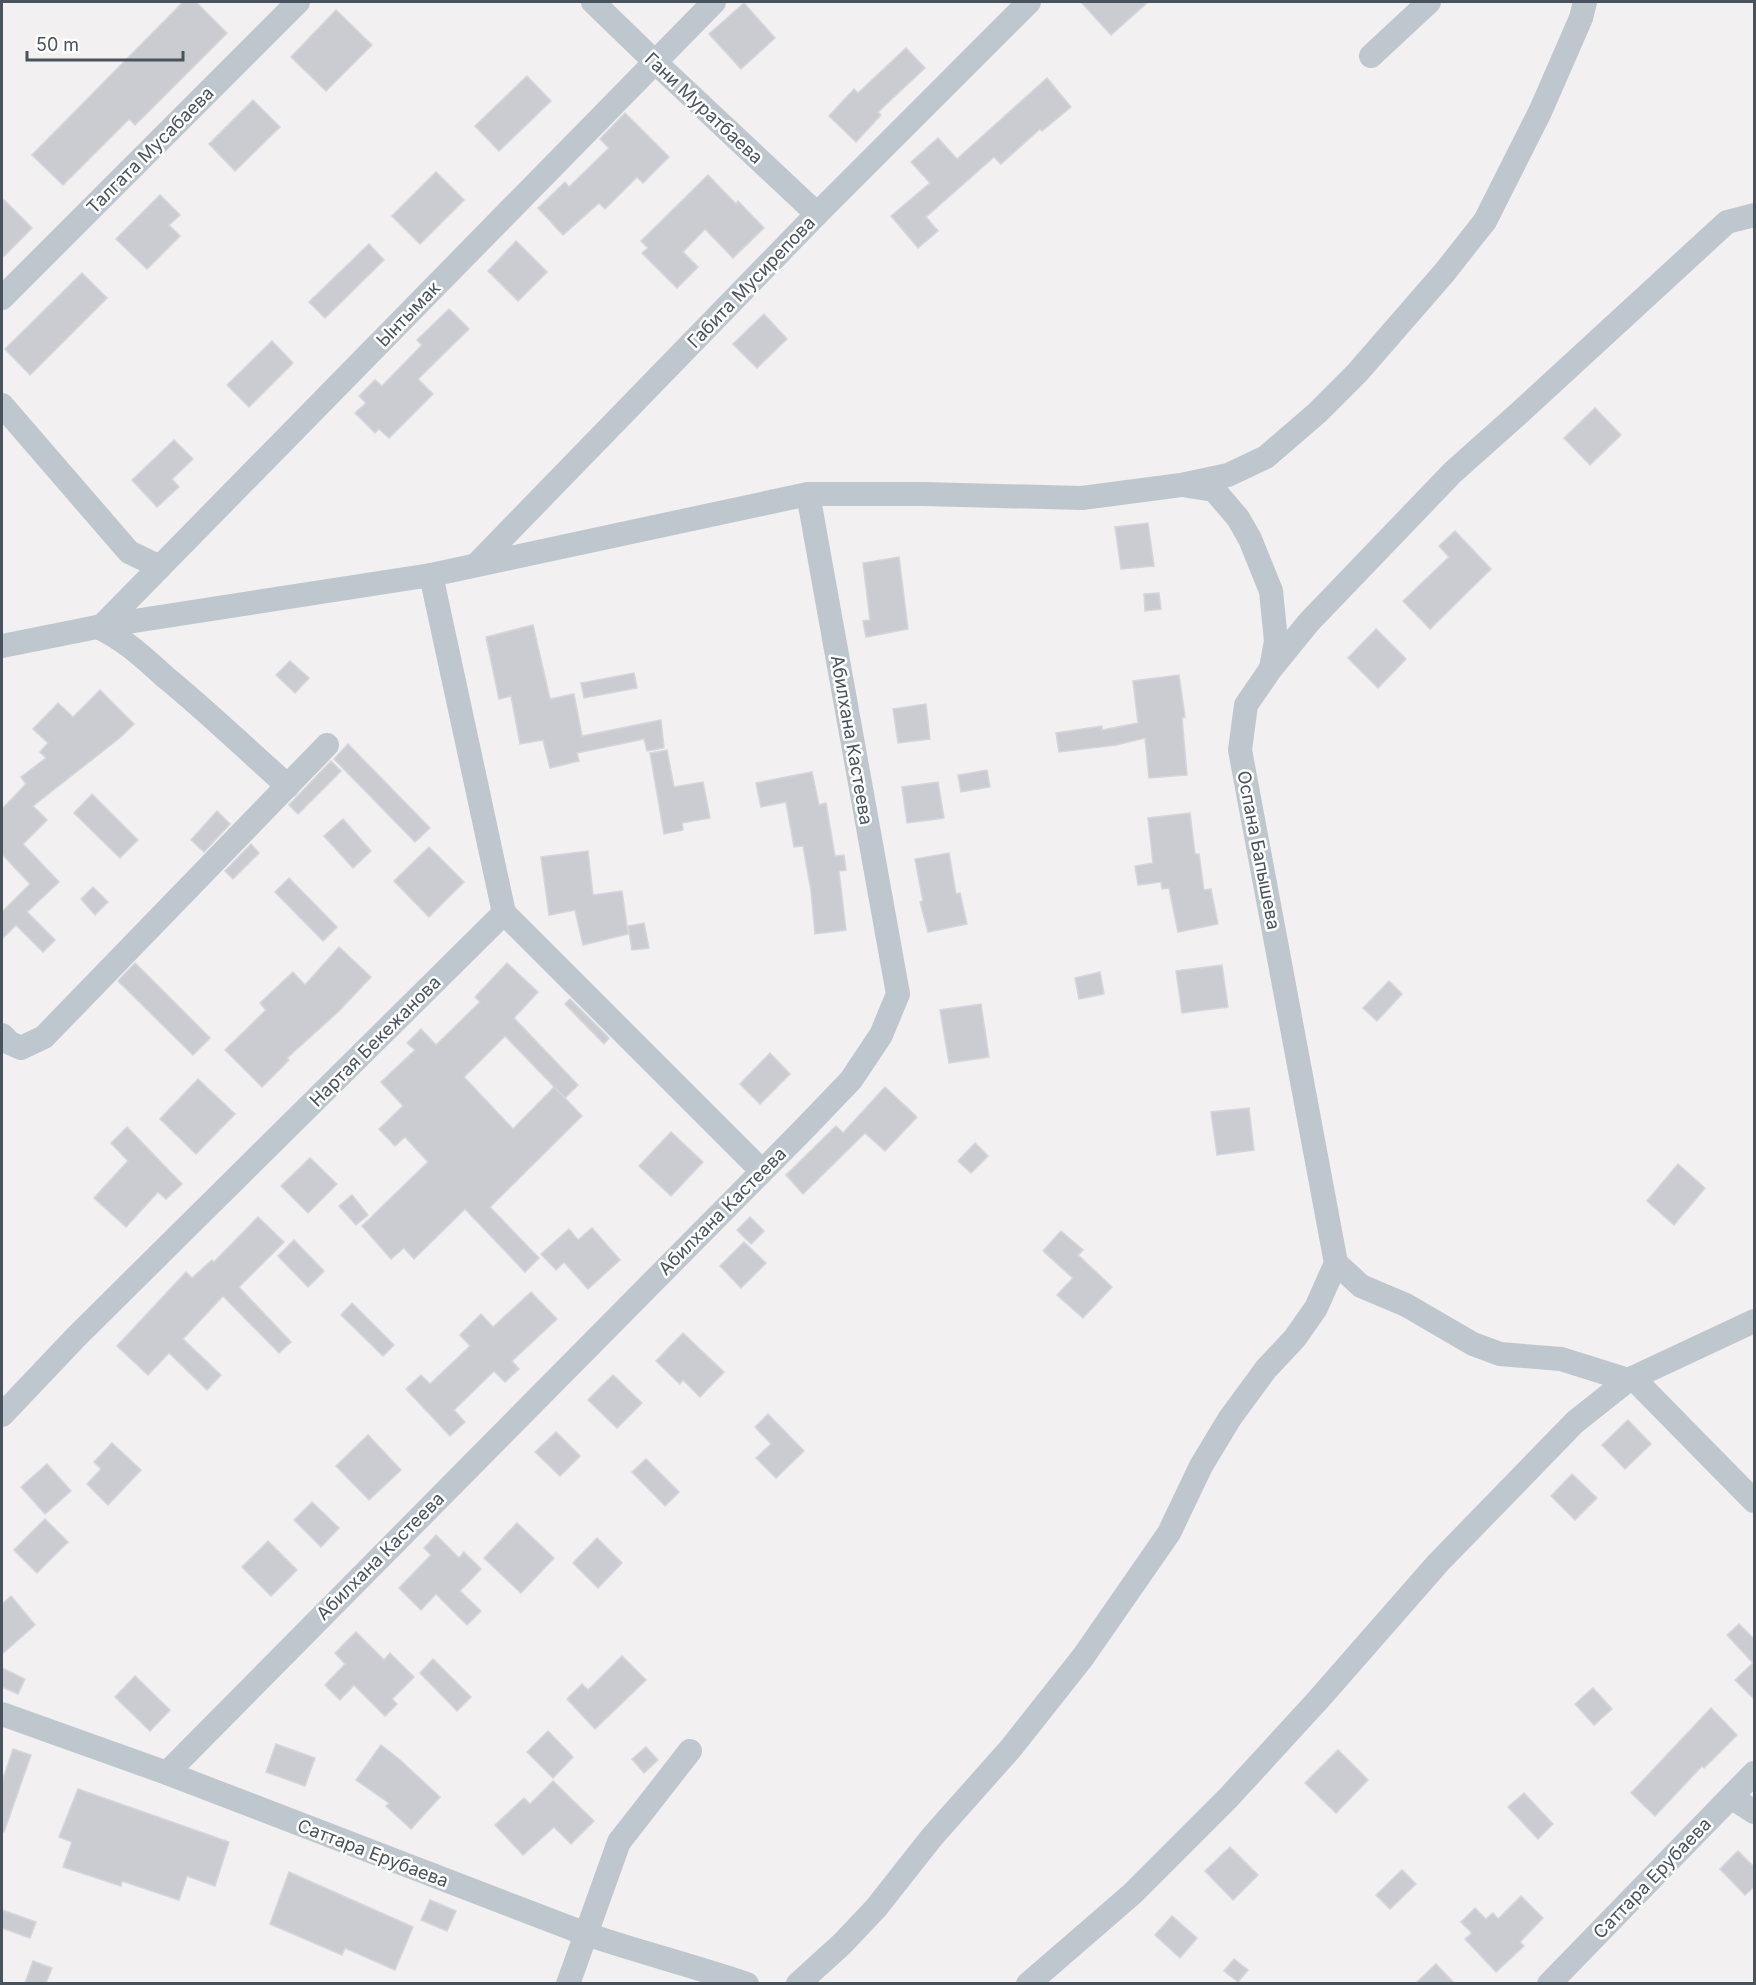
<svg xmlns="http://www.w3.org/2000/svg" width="1756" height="1985" viewBox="0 0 1756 1985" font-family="Inter,sans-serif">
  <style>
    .building { fill: #caccd2; stroke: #d4d6db; stroke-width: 1.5; fill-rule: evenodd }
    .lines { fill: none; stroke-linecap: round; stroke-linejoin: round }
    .street { stroke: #bec7ce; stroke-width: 24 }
    .labels { text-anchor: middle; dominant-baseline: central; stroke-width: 5; stroke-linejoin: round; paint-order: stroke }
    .street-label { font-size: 18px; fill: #48535d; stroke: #fff }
  </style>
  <rect width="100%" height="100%" fill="#f2f0f0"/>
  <g class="building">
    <path d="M183,2h13l31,31 -92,92 -6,-6 -66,66 -31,-30z"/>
    <path d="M1081,2h67l-37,33z"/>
    <path d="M744,3l31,35 -34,31 -32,-35z"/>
    <path d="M336,10l36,35 -46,46 -35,-34z"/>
    <path d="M906,48l19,20 -47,44 3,3 -25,27 -27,-26 25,-27 4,4z"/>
    <path d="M527,76l24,25 -52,50 -24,-25z"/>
    <path d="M1047,78l24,29 -29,24 -2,-2 -39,35 -7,-7 -68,60 12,14 -20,17 -27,-32 39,-33 -19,-21 27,-24 19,21z"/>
    <path d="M253,100l27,27 -45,44 -26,-27z"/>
    <path d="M625,113l44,44 -26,26 -6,-6 -32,32 -6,-6 -36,32 -25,-27 27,-26 4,5 40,-39 -9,-9z"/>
    <path d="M436,172l28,28 -44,44 -28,-28z"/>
    <path d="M708,175l28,29 2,-3 26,27 -31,30 -28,-29 -22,23 15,15 -21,21 -35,-35 6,-5 -7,-7z"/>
    <path d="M160,195l20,20 -11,10 11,11 -33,33 -31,-30z"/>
    <path d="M2,198l30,30 -30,30z"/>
    <path d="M516,241l31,31 -29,29 -30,-30z"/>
    <path d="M369,244l15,16 -59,58 -16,-16z"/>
    <path d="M82,273l25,25 -77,77 -25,-26z"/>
    <path d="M449,309l20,20 -51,50 15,15 -44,44 -10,-9 -4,4 -20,-20 11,-10 -7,-7 16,-16 7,6 40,-41 -5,-5z"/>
    <path d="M764,314l23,25 -30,29 -24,-24z"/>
    <path d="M272,341l21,22 -44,44 -22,-22z"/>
    <path d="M1595,408l26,27 -31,30 -26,-27z"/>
    <path d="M174,440l19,19 -21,20 7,8 -22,20 -25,-27z"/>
    <path d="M1148,523l6,43 -33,3 -6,-42z"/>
    <path d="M1455,531l36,38 -61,60 -27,-28 46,-44 -10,-11z"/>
    <path d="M899,557l9,72 -42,8 -3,-16 7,-1 -7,-57z"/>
    <path d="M1159,593l2,16 -16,2 -1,-17z"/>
    <path d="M533,625l17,74 24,-5 8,42 79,-16 3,28 -17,3 -3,-12 -67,14 2,8 -29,7 -7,-28 -23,4 -9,-48 -12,3 -13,-62z"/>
    <path d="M1376,629l30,30 -28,29 -30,-30z"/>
    <path d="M290,661l19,17 -14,15 -19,-18z"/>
    <path d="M634,673l3,15 -53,10 -3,-15z"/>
    <path d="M1179,675l6,42 -3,1 5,57 -38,3 -4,-40 -29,7 -57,7 -3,-19 46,-7v4l36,-7 -5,-42z"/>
    <path d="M100,690l34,34 -12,12 -89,70 14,14 -24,24 36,38 -32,30 28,28 -12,12 -27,-27 -14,14v-27l28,-28 -28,-30v-45l24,-25 -5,-7 25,-19 -6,-6 8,-9 -15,-14 25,-26 15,14z"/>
    <path d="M926,704l4,35 -32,4 -5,-34z"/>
    <path d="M348,744l82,84 -15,14 -81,-83z"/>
    <path d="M667,750l7,37 29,-5 7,36 -28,5 1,7 -19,4 -14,-81z"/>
    <path d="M331,761l10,10 -43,43 -9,-9z"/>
    <path d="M987,770l3,17 -29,5 -3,-17z"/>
    <path d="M812,772l7,33 7,-2 9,53 9,-1 2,15 -7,1 7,59 -31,4 -4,-43 -8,-45 -9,1 -8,-45 -25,5 -5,-24z"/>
    <path d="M938,782l6,36 -37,5 -5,-36z"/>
    <path d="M92,794l46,46 -18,18 -46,-45z"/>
    <path d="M217,811l13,13 -26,28 -13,-12z"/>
    <path d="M1190,813l5,41h4l5,36 7,-1 7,35 -40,8 -9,-44 -7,1 -1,-7 -23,3 -3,-19 18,-3 -5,-45z"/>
    <path d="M343,819l28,32 -18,17 -29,-32z"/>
    <path d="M251,844l8,9 -26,26 -8,-8z"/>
    <path d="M429,847l35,35 -35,35 -35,-36z"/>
    <path d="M588,851l5,44 29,-4 6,43 -45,11 -8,-35 -26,5 -8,-58z"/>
    <path d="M949,853l7,41 4,-1 7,31 -39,8 -8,-30 3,-1 -8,-42z"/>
    <path d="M289,878l48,49 -14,14 -48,-49z"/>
    <path d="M93,887l15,15 -13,13 -14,-16z"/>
    <path d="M644,923l5,25 -17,2 -4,-24z"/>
    <path d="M339,947l32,30 -32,34 -52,47 2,2 -27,27 -37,-37 41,-40 -6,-7 33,-31 12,13z"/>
    <path d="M135,963l75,75 -17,17 -75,-74z"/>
    <path d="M507,963l31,29 -24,26 64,67 -13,13 17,18 -92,91 49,51 -14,14 -60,-63 -51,50 -10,-11 -13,11 -29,-33 66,-64 -23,-25 -10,9 -16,-17 24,-23 -22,-24 34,-32 -8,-7 14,-14 15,16 44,-43 -5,-5zM505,1036l60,62 -11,-11 -41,42 -49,-52z"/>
    <path d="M1222,965l6,42 -46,6 -6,-42z"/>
    <path d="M1100,972l4,22 -25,5 -4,-21z"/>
    <path d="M1389,981l13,13 -25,27 -14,-13z"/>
    <path d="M570,999l39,39 -5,6 -39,-40z"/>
    <path d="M981,1004l8,53 -40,6 -9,-53z"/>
    <path d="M770,1053l20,21 -30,30 -20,-20z"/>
    <path d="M198,1079l37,35 -39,40 -36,-35z"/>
    <path d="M885,1087l32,30 -32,34 -20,-18 -62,61 -17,-19 50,-49 7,7z"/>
    <path d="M1249,1108l5,42 -37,5 -6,-43z"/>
    <path d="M127,1127l55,57 -16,15 -8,-7 -32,35 -32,-29 34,-37 -17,-18z"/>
    <path d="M671,1132l32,30 -32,34 -32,-30z"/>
    <path d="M975,1143l13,13 -17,17 -13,-12z"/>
    <path d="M310,1158l27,26 -29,29 -27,-27z"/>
    <path d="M1678,1164l27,24 -31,37 -27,-24z"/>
    <path d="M352,1195l16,20 -12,10 -17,-19z"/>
    <path d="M258,1217l26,25 -45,45 52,55 -12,11 -56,-57 -40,43 38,36 -14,15 -38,-37 -21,22 -31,-29 69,-74 6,6 20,-18 2,2z"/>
    <path d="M750,1217l14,14 -13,13 -14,-14z"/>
    <path d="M592,1228l28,32 -32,29 -24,-27 -8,8 -15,-16 28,-25 9,11z"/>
    <path d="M1061,1231l22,19 -5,5 34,32 -29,31 -26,-23 16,-17 -30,-27z"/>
    <path d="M294,1240l30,31 -16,16 -30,-31z"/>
    <path d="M744,1242l22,21 -25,25 -21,-22z"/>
    <path d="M531,1292l26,27 -45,42 7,8 -14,13 -11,-11 -40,39 11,12 -15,14 -44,-47 15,-14 9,9 40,-38 -10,-11 21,-21 12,13z"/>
    <path d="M352,1303l42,42 -11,11 -42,-41z"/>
    <path d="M683,1333l41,39 -24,25 -17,-17 -3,4 -24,-23z"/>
    <path d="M613,1375l29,28 -25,25 -29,-28z"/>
    <path d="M768,1414l36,37 -28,27 -20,-20 15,-14 -16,-17z"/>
    <path d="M1628,1420l23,24 -26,25 -23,-24z"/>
    <path d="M556,1432l24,24 -20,20 -25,-24z"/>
    <path d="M368,1435l33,35 -32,30 -33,-34z"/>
    <path d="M112,1443l29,27 -33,35 -21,-21 14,-15 -7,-7z"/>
    <path d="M646,1459l33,33 -14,14 -33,-34z"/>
    <path d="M47,1464l24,27 -26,23 -24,-27z"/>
    <path d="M1572,1474l25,24 -22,22 -24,-24z"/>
    <path d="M312,1502l27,26 -18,19 -27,-27z"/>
    <path d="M45,1519l23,23 -31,31 -23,-23z"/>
    <path d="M517,1523l37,35 -33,35 -37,-35z"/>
    <path d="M436,1535l23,23 5,-6 17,17 -21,22 21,20 -14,14 -31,-31 -15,16 -22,-22 32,-33 -7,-7z"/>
    <path d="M597,1538l25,25 -24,25 -25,-25z"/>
    <path d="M268,1541l29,29 -26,26 -29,-29z"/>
    <path d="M11,1596l24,29 -33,29v-50z"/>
    <path d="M1739,1624l16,16v60l-20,-20 18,-17 -26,-28z"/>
    <path d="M356,1632l28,28 6,-7 24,24 -22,22 5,5 -12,12 -31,-31 -14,15 -15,-15 20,-21 -10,-11z"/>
    <path d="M622,1656l24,24 -51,49 -28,-30 15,-15 6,6z"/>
    <path d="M433,1659l38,38 -14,14 -37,-38z"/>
    <path d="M2,1668l23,11 -7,15 -16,-7z"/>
    <path d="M135,1676l35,34 -20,21 -35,-34z"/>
    <path d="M1593,1688l19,21 -18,16 -19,-21z"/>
    <path d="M1711,1708l26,27 -33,33 -2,-2 -47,50 -24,-23z"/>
    <path d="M548,1731l25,26 -20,21 -26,-26z"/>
    <path d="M276,1744l39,14 -10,28 -39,-14z"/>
    <path d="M381,1745l18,14 41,38 -29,32 -25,-23 3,-3 -33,-23z"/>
    <path d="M646,1747l12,13 -14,13 -12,-14z"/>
    <path d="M13,1749l18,6 -27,77h-2v-50z"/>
    <path d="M1338,1750l30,30 -32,33 -31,-30z"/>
    <path d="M553,1781l41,40 -23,23 -17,-17 -31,28 -28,-30 29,-27 6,6z"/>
    <path d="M78,1789l151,53 -14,44 -28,-10 -8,24 -57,-19 -1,5 -58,-19 9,-25 -13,-5z"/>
    <path d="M1524,1793l29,31 -15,15 -30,-32z"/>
    <path d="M1230,1847l28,28 -25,25 -28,-29z"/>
    <path d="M1738,1851l17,17v18l-10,9 -25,-26z"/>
    <path d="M1402,1870l14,14 -26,25 -14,-14z"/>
    <path d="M289,1872l124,55 -18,43 -50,-22 -3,7 -72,-31z"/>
    <path d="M1521,1896l22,22 -23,24 4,4 -28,26 -31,-33 7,-6 -11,-11 14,-14 11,11 7,-6 5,6z"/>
    <path d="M430,1900l26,11 -9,20 -26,-11z"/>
    <path d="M2,1910l34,12 -6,16 -28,-10z"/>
    <path d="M1172,1916l25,22 -17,20 -25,-23z"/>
    <path d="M1234,1959l14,11 -10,12 -14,-11z"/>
    <path d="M33,1961l19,7 -6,15h-21z"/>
    <path d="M1436,1964l18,19h-38z"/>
  </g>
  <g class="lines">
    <g class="street">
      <path d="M593,2l62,60 162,152"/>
      <path d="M1371,56l58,-54"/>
      <path d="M2,298l296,-296"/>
      <path d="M2,405l127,147 31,15"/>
      <path d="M1188,486l26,4 24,28 12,21 21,52 5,50 -5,27"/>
      <path d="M476,565l341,-351 212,-212"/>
      <path d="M431,575l73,338"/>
      <path d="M102,626l612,-624"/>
      <path d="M98,627c26,12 45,30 66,49 43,35 83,74 124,110"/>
      <path d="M2,646l100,-20 329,-51 377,-81h115l159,4 99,-13 47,-10 38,-18 51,-44 40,-40 87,-100 41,-52 55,-109 41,-94 4,-16"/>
      <path d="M504,913l258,258"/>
      <path d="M2,1035l8,8 11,5 23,-11 283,-292"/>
      <path d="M1336,1263l-96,-513 6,-45 24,-35 39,-48 144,-150 64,-57 210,-193 27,-7"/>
      <path d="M1336,1263l25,23 45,19 67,39 27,10 61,5 67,21"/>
      <path d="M1633,1378l121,123"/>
      <path d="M2,1415l75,-79 427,-423"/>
      <path d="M2,1714l165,59 419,161c53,18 108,32 161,50"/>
      <path d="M167,1773l637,-644 47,-49 30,-45 17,-41 -90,-500"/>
      <path d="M1731,1797l23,15"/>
      <path d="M568,1984l51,-142 71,-91"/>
      <path d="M798,1984l44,-40 34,-36 56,-71 79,-89 72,-91 86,-124 32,-67 29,-48 36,-49 29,-31 21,-30 20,-45"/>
      <path d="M1028,1984l104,-90 97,-97 89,-97 120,-137 137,-141 53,-42 126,-59"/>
      <path d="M1549,1984l205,-211"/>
    </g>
  </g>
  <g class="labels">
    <g class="street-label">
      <text transform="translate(704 108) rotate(43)">Гани Муратбаева</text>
      <text transform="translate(150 150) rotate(-45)">Талгата Мусабаева</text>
      <text transform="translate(751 282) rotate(-46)">Габита Мусирепова</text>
      <text transform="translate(408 314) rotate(-46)">Ынтымак</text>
      <text transform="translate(852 740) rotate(80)">Абилхана Кастеева</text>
      <text transform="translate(1259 850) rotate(79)">Оспана Бапышева</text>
      <text transform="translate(375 1041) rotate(-45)">Нартая Бекежанова</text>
      <text transform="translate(722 1211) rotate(-45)">Абилхана Кастеева</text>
      <text transform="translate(380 1556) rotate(-45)">Абилхана Кастеева</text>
      <text transform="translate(373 1853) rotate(21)">Саттара Ерубаева</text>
      <text transform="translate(1652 1878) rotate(-46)">Саттара Ерубаева</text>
    </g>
  </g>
  <rect width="1756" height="1985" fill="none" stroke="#48535d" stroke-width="6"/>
  <path d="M27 51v9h156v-9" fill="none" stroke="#48535d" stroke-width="3"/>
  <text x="36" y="51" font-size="18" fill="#48535d" stroke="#ffffff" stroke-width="4.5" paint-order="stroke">50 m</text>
</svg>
